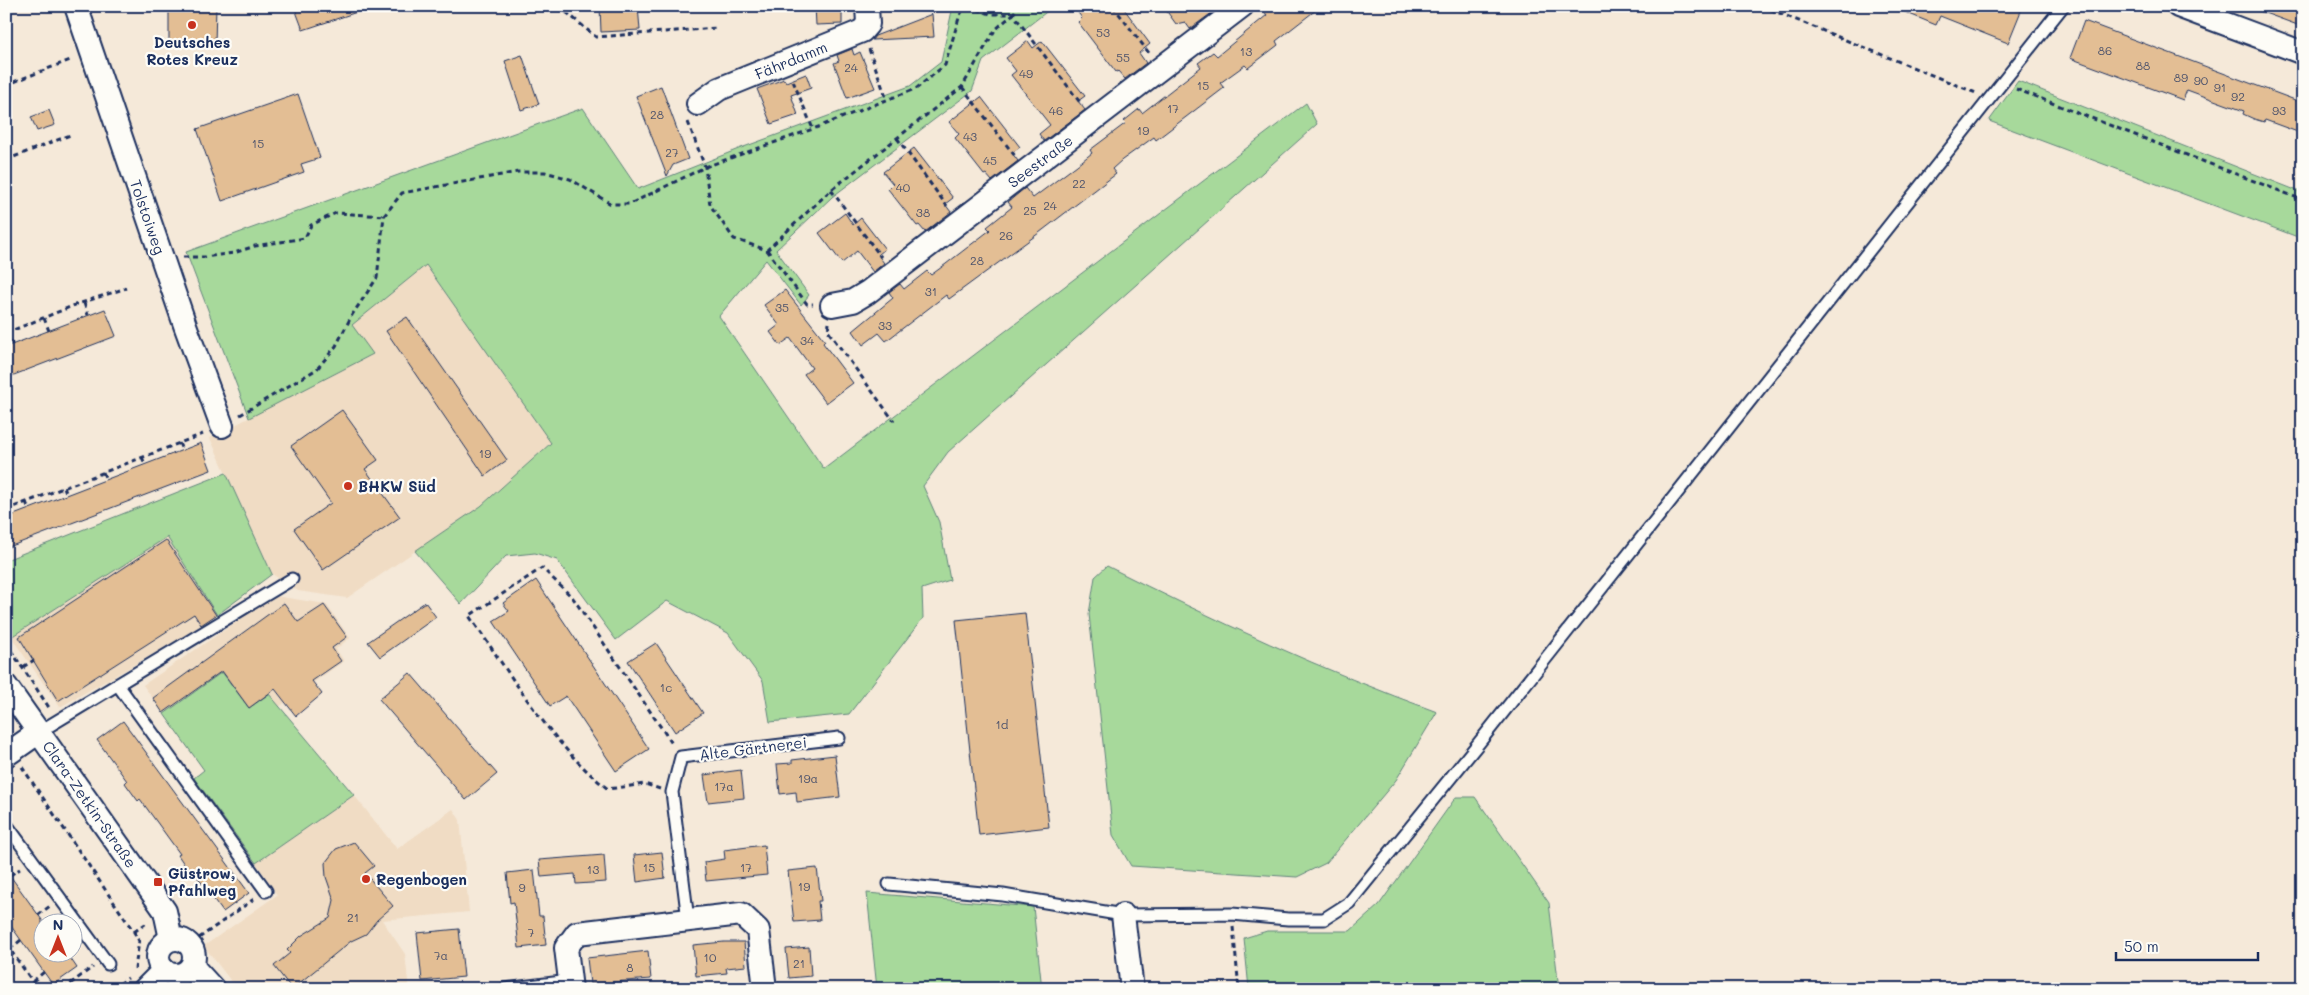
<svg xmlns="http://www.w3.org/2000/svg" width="2309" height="995" viewBox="0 0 2309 995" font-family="Mali,sans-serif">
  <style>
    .built { fill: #f0dcc4 }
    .green { fill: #a7d99b; stroke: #61847c }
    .building { fill: #e3be94; stroke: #1b2f5e }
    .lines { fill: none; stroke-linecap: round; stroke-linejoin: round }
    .lane-casing { stroke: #1b2f5e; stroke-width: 15 }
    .street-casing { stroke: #1b2f5e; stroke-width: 26 }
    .path { stroke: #1b2f5e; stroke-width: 3; stroke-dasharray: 5 4; stroke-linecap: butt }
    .lane { stroke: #fdfcf7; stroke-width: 11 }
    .street { stroke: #fdfcf7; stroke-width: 22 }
    .poi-dot { fill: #c8321e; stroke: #fdfcf7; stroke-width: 2 }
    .labels { text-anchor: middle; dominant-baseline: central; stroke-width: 4.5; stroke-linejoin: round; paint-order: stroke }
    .number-label { font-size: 12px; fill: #4d536c }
    .poi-label { font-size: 15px; font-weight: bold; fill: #1b2f5e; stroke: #fdfcf7; text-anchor: start }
    .street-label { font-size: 15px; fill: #1b2f5e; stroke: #fdfcf7 }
  </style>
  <rect width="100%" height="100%" fill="#f5e9d9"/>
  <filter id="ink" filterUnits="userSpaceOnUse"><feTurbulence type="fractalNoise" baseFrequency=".02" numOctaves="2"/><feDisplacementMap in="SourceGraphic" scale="10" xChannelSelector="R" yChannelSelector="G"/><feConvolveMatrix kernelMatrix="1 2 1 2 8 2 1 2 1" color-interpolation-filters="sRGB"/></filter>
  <g filter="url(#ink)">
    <g class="built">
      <path d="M426,265l125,178 -70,63 -134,92 -49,-7 -26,-17 -62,-136 162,-84 -20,-29z"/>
      <path d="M167,537l50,78 -34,22 -123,70 -49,-70z"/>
      <path d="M275,596l51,8 24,34 -14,11 8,12 -65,46 -10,-13 -20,14 -27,-36 -58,42 -21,-29z"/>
      <path d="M354,795l43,54 56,-40 7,11 9,92 -87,8 23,34 4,35h-172l-33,-43 73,-51 -21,-32z"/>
    </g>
    <g class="green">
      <path d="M953,6h101l-71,55 -11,30 -140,106 -56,53 33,45 -8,10 -35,-45 -47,56 105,153 482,-366 11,21 -369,328 -25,34 16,36 11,58 -28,9 1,29 -74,96 -79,8 -7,-41 -35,-48 -61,-32 -51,39 -59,-80 -22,-7 -29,3 -45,48 -46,-53 66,-45 70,-63 -125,-178 -74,60 21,29 -124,64 -63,-166 397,-144 55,81 103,-41 169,-62 31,-24z"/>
      <path d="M2018,81l285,112v46l-314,-118z"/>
      <path d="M226,473l46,101 -55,41 -50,-78 -156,100 -5,-7v-70z"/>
      <path d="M1107,566c107,54 217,105 330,146l-41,68 -70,83 -29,14 -166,-11 -18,-31 -24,-221 6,-37z"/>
      <path d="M222,672l27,36 20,-14 85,101 -98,68 -62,-85 10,-8 -40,-56z"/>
      <path d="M1456,797h19l74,106 10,86h-310l-5,-51 23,-7h83l29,-26z"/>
      <path d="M867,893l166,14 9,82h-165z"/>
    </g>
    <g class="building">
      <path d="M169,6h47l-1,38h-46z"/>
      <path d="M294,6h71l1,3 -63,21z"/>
      <path d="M600,6h38l2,24 -39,2z"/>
      <path d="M815,6h27v18l-26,1z"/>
      <path d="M1073,6h49l28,38 -11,9 7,10 -21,16 -7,-8 -2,1 -38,-50 4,-4z"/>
      <path d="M1163,6h46l4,6 -23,17 -5,-7 -9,2z"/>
      <path d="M1260,6h61l-45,35 2,4 -30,23 -3,-3 -25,18 4,5 -68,52 -2,-3 -32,23 -10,9 4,5 -77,59 -90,66 -3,-4 -60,46 -7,-8 -16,12 -10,-14 40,-33 -4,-6 11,-8 4,5 23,-18 4,4 15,-11 44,-34 -3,-3 25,-20 -4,-5 17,-14 8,10 44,-33 15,-12 -2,-3 36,-27 -2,-2 15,-12 3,4 59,-46 -3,-4 15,-11 4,4 50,-41z"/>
      <path d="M1890,6h133l-15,37 -68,-27 -4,9z"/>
      <path d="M2252,6h51v21l-52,-19z"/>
      <path d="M932,14l2,23 -62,3 3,-4z"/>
      <path d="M2084,21l219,82v31l-38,-14 -1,2 -10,-3 -11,-5 1,-3 -57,-21 -4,10 -113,-42z"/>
      <path d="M1028,41l5,7 9,-7 43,55 -7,5 7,9 -41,31 -5,-7 11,-9 -39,-50 5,-4 -10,-13z"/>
      <path d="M852,49l2,6 6,-3 15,36 -28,10 -13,-35 5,-2 -2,-6z"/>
      <path d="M522,55l17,49 -18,6 -16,-49z"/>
      <path d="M806,74l5,14 -20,7 7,20 -27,9 -14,-35 27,-10 2,3z"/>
      <path d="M661,86l27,73 -15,6 -6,11 -31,-80z"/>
      <path d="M298,94l22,64 -19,6 3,8 -82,29 -25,-72z"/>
      <path d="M981,97l39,50 -8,6 6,8 -26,20 -6,-7 -2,1 -29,-37 4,-4 -10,-12z"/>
      <path d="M49,110l6,15 -18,6 -6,-14z"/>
      <path d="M914,148l39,50 -8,6 6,8 -26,20 -6,-7 -2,1 -29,-37 5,-5 -10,-12z"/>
      <path d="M845,213l8,12 8,-7 24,31 -7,6 6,8 -11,9 -16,-21 -15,12 -23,-30z"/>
      <path d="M785,290l40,51 -2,2 30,40 -27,20 -22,-29 8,-6 -22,-30 -10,7 -10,-13 9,-7 -15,-20z"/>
      <path d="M105,309l11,27 -110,42v-31z"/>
      <path d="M407,317l100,143 -22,16 -99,-145z"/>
      <path d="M342,410l36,50 -13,9 35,48 -77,53 -29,-41 37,-26 -40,-57z"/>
      <path d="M201,443l10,27 -205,78v-30z"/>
      <path d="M166,540l50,75 -15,10 -7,-11 -136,87 -39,-64z"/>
      <path d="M536,580l113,169 -33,22 -50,-75 -16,10 -57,-85 16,-10 -6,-8z"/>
      <path d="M425,602l11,15 -56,40 -12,-15z"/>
      <path d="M284,603l14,19 26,-17 23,32 -15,11 9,13 -29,20 10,13 -26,22 -21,-27 -26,19 -27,-37 -59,42 -10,-15z"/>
      <path d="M1025,613l24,214 -70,8 -23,-215z"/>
      <path d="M656,643l47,70 -28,19 -47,-71z"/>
      <path d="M410,673l87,101 -31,26 -87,-101z"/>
      <path d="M123,721l126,172 -26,19 -30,-41 -3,2 -12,-18 2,-1 -40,-55 -2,2 -13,-18 2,-2 -30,-41z"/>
      <path d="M835,755l5,42 -43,5 -1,-10 -16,2 -3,-30 15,-1v-3z"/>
      <path d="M741,770l3,28 -36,4 -4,-27z"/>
      <path d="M354,842l20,24 -9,7 28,33 -16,14 -11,14 -15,7 -59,48 -18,-23 16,-13 -3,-3 14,-14 29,-18 4,-18 -8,-23 -1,-14 11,-14z"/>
      <path d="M764,845l3,30 -61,6 -2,-19 21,-3 -1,-9z"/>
      <path d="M662,852l3,26 -28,4 -3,-27z"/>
      <path d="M604,855l2,27 -30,2 -1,-10 -34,3 -2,-17z"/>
      <path d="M817,868l4,33h-3l2,19 -26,2 -6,-51z"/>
      <path d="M6,870l36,50v32h24l11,16 -24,17 -47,-66z"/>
      <path d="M534,870l5,46h4l3,29 -27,3 -5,-46 -4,1 -3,-30z"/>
      <path d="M459,929l5,48 -42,4 -5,-48z"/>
      <path d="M724,942h20l2,24 -20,2 1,5 -31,3 -3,-31z"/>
      <path d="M809,947l2,29 -22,2 -3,-29z"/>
      <path d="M648,951l3,28 -61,5 -3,-26z"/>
    </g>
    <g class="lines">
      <defs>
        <g id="lane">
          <path d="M118,685l148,206"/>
          <path d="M39,732l253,-153"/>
          <path d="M6,824l102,140"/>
          <path d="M889,884l114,11 120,20 109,-1 56,5h36l25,-16 129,-159 585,-738"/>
          <path d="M688,920l-16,-128 9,-35 158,-19"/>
          <path d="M505,989l65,-8"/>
        </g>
        <g id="street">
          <path d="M76,6l109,319 37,101"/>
          <path d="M2178,6l125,47"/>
          <path d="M698,104l21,-15 143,-58 6,-7 -1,-18"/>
          <path d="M832,305l21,-4 15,-9 374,-286"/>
          <path d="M6,686l159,225 6,28"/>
          <path d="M6,755l33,-23"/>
          <path d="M1123,915l9,74"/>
          <circle cx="176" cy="957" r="18"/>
          <path d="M192,966l21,23"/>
          <path d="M145,989l19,-19"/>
          <path d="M571,989l-5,-41 11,-15 164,-19 17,16 7,59"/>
        </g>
      </defs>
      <use href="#lane" class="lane-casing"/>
      <use href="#street" class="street-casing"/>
      <g class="path">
        <path d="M968,6l22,8h23l6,-8"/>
        <path d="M1113,6l36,47"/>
        <path d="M1762,6l214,87"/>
        <path d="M566,12l30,25 121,-9"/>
        <path d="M869,49l18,51"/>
        <path d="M793,81l20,48"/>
        <path d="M6,85l67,-26"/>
        <path d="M962,87l53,69"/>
        <path d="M2016,89l287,111"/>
        <path d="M688,122l17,45 5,38 24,34 33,11 64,-60 131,-103 33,-57 18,-16 69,91"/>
        <path d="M897,138l50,68"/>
        <path d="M6,160l67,-26"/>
        <path d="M831,190l50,67"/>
        <path d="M767,250l40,54h6"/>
        <path d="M183,257h22l29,-4 21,-7 50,-8 6,-13 25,-12 48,3"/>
        <path d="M84,303l4,12"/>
        <path d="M44,318l5,13"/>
        <path d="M829,323l-1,8 66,90"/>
        <path d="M7,332l5,13"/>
        <path d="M6,333l69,-28 51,-17"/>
        <path d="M240,415l77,-46 19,-23 16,-31 25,-37 7,-62 18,-23 116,-21h27l25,7 41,25h19l75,-37 108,-38 104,-41 28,-23 14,-47 5,-12"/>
        <path d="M179,443l3,7"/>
        <path d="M142,457l3,7"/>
        <path d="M103,472l3,8"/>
        <path d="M64,487l3,8"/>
        <path d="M26,502l3,7"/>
        <path d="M6,510l197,-76"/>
        <path d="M6,643l44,66"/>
        <path d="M23,667l11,-7"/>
        <path d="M22,767l112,165 5,9 -4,28"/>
        <path d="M660,789l-15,-5 -37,5c-56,-43 -97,-115 -139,-173l73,-48 31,30 100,147"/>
        <path d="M10,875l10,-6"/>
        <path d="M38,915l12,-9"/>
        <path d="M1233,927l6,62"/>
        <path d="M134,932l14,-10"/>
        <path d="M199,938l55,-39"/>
        <path d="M6,944l32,45"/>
        <path d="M10,949l11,-9"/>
        <path d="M33,981l11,-9"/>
        <path d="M63,989l30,-22"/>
        <path d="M112,989l16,-11"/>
      </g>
      <use href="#lane" class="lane"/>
      <use href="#street" class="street"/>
    </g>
  </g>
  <g class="poi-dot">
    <circle cx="192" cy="25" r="5"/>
    <circle cx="348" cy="486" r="5"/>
    <circle cx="366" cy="879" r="5"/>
    <rect x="153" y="877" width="10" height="10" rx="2.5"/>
  </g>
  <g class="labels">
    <g class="number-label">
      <text x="1103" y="32">53</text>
      <text x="2105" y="50">86</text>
      <text x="1246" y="51">13</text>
      <text x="1123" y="57">55</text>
      <text x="2143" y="65">88</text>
      <text x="851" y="67">24</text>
      <text x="1026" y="73">49</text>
      <text x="2181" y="77">89</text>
      <text x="2201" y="80">90</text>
      <text x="1203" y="85">15</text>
      <text x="2220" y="87">91</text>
      <text x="2238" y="96">92</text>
      <text x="1173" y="108">17</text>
      <text x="1056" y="110">46</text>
      <text x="2279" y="110">93</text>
      <text x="657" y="114">28</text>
      <text x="1143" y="130">19</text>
      <text x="970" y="136">43</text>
      <text x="258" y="143">15</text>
      <text x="672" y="152">27</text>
      <text x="990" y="160">45</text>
      <text x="1079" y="183">22</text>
      <text x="903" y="187">40</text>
      <text x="1050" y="205">24</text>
      <text x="1030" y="210">25</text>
      <text x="923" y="212">38</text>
      <text x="1006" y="235">26</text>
      <text x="977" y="260">28</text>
      <text x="931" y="291">31</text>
      <text x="782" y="307">35</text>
      <text x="885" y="325">33</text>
      <text x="807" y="340">34</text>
      <text x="485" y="453">19</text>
      <text x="666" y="687">1c</text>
      <text x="1002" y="724">1d</text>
      <text x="808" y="778">19a</text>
      <text x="724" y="786">17a</text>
      <text x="649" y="867">15</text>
      <text x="746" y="867">17</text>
      <text x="593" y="869">13</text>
      <text x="804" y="886">19</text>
      <text x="522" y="887">9</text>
      <text x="353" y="917">21</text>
      <text x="531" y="932">7</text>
      <text x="441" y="955">7a</text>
      <text x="710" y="957">10</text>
      <text x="799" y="963">21</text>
      <text x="630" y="967">8</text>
    </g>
    <g class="poi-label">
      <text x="192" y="42" text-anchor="middle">Deutsches<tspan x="192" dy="17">Rotes Kreuz</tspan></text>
      <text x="358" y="486">BHKW Süd</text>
      <text x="168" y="873">Güstrow,<tspan x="168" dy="17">Pfahlweg</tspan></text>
      <text x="376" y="879">Regenbogen</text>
    </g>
    <g class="street-label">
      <text transform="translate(791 60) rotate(-22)">Fährdamm</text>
      <text transform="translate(1040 161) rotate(-37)">Seestraße</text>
      <text transform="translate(148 217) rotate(71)">Tolstoiweg</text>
      <text transform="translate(753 748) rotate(-7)">Alte Gärtnerei</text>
      <text transform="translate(90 804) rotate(55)">Clara-Zetkin-Straße</text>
    </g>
  </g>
  <rect width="2309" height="995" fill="none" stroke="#fdfcf7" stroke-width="25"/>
  <rect x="12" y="12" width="2284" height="970" fill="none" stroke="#1b2f5e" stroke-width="2" filter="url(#ink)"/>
  <g transform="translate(58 938)"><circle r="24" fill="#fdfcf7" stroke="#a3aaba"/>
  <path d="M0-4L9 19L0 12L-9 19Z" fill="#c8321e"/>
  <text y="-8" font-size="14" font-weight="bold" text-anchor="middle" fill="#1b2f5e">N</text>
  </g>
  <path d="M2116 952v8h142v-8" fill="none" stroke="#1b2f5e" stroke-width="2.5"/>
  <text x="2124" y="952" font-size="15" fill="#1b2f5e" stroke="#fdfcf7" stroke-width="4" paint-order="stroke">50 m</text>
</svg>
